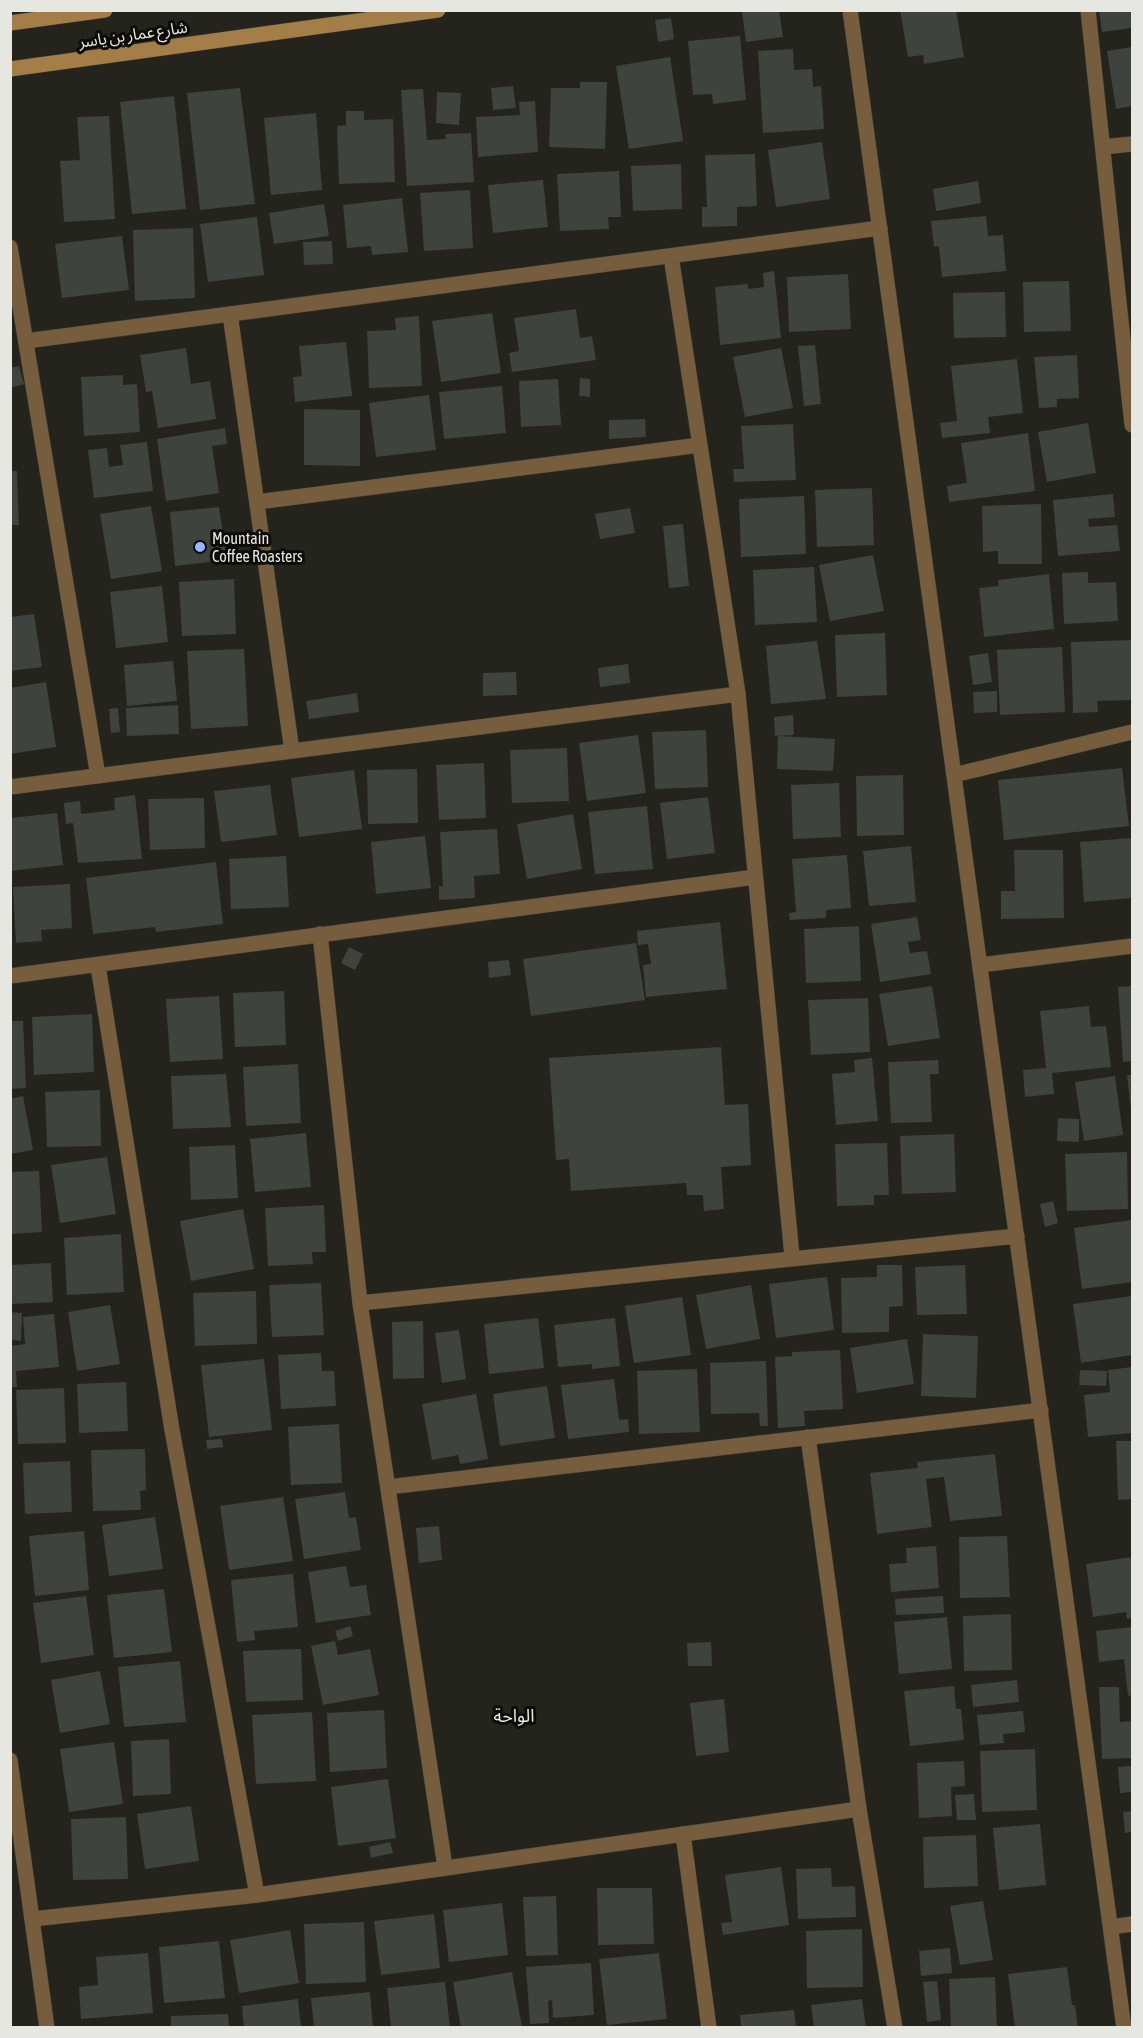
<svg xmlns="http://www.w3.org/2000/svg" width="1143" height="2038" viewBox="0 0 1143 2038" font-family="'Asap Condensed','Noto Sans Arabic',sans-serif">
  <style>
    .building { fill: #3e433d }
    .lines { fill: none; stroke-linecap: round; stroke-linejoin: round }
    .street-casing { stroke: #3f3e38; stroke-width: 16 }
    .secondary-casing { stroke: #3f3e38; stroke-width: 16 }
    .street { stroke: #765d3d; stroke-width: 15 }
    .secondary { stroke: #a57d48; stroke-width: 15 }
    .poi-dot { fill: #9ab5fd; stroke: #0d0c09; stroke-width: 2 }
    .labels { text-anchor: middle; dominant-baseline: central; stroke-width: 6; stroke-linejoin: round; paint-order: stroke }
    .street-label { font-size: 16px; fill: #e7e7e2; stroke: #0d0c09 }
    .poi-label { font-size: 16px; fill: #e7e7e2; stroke: #0d0c09; text-anchor: start }
    .neighbourhood-label { font-size: 18px; fill: #e7e7e2; stroke: #0d0c09 }
  </style>
  <rect width="100%" height="100%" fill="#24231c"/>
  <g class="building">
    <path d="M779,10l4,27 -37,5 -4,-30z"/>
    <path d="M900,10h56l8,47 -40,7 -1,-9 -15,2z"/>
    <path d="M1099,10h33v18l-30,4z"/>
    <path d="M671,18l3,21 -16,3 -3,-22z"/>
    <path d="M740,36l6,64 -33,4 -1,-10 -19,1 -5,-54z"/>
    <path d="M1132,47v59l-16,3 -9,-58z"/>
    <path d="M793,49l1,21 18,-1 1,18 8,-1 3,43 -61,4 -5,-82z"/>
    <path d="M670,57l13,84 -54,8 -13,-83z"/>
    <path d="M580,82h27l-2,67 -56,-2 2,-59h29z"/>
    <path d="M513,86l3,22 -23,2 -2,-22z"/>
    <path d="M240,88l15,116 -55,6 -13,-117z"/>
    <path d="M423,89l4,51 19,-1 -1,-5 26,-1 3,49 -67,4 -6,-96z"/>
    <path d="M437,92l24,1 -2,32 -23,-2z"/>
    <path d="M174,96l12,113 -54,5 -12,-112z"/>
    <path d="M535,101l3,51 -60,5 -2,-40 44,-2 -1,-13z"/>
    <path d="M346,111h18v9l29,-1 2,63 -56,2 -2,-58 9,-1z"/>
    <path d="M316,113l6,77 -51,5 -7,-77z"/>
    <path d="M109,116l6,103 -51,3 -4,-61 20,-1 -3,-43z"/>
    <path d="M822,142l8,57 -54,8 -8,-57z"/>
    <path d="M755,154l2,52 -20,1v19l-35,1v-20h5l-2,-52z"/>
    <path d="M681,164l1,45 -49,2 -2,-45z"/>
    <path d="M619,171l2,46h-13l1,12 -49,2 -3,-57z"/>
    <path d="M543,180l5,47 -55,6 -5,-48z"/>
    <path d="M978,181l3,22 -45,8 -3,-22z"/>
    <path d="M470,190l3,58 -49,3 -4,-58z"/>
    <path d="M402,198l6,54 -36,3 -1,-9 -24,2 -4,-43z"/>
    <path d="M324,204l5,32 -55,8 -5,-31z"/>
    <path d="M986,216l2,20 15,-1 3,36 -64,6 -3,-31 -5,1 -3,-26z"/>
    <path d="M257,217l7,58 -56,7 -8,-58z"/>
    <path d="M193,228l2,70 -60,3 -2,-71z"/>
    <path d="M122,236l7,54 -67,8 -7,-54z"/>
    <path d="M332,241l1,23 -29,1 -1,-23z"/>
    <path d="M774,271l7,67 -61,7 -5,-58 33,-3v5l16,-2 -1,-14z"/>
    <path d="M848,274l3,55 -62,3 -2,-55z"/>
    <path d="M1069,281l2,50 -47,1 -1,-50z"/>
    <path d="M1005,292l1,45 -52,1 -1,-45z"/>
    <path d="M576,309l4,29 12,-2 4,24 -84,12 -3,-19 10,-2 -5,-33z"/>
    <path d="M492,313l9,60 -60,9 -9,-61z"/>
    <path d="M419,316l3,70 -53,2 -2,-57 29,-1 -1,-12z"/>
    <path d="M346,342l6,54 -57,6 -2,-25 9,-1 -3,-30z"/>
    <path d="M815,345l6,59 -17,2 -6,-60z"/>
    <path d="M186,348l5,36 19,-3 6,38 -58,9 -6,-37 -6,1 -6,-37z"/>
    <path d="M781,348l12,60 -48,9 -12,-60z"/>
    <path d="M1077,355l2,43 -22,1v8l-18,1 -5,-51z"/>
    <path d="M1017,359l6,54 -35,4 2,16 -48,5 -2,-15 17,-2 -6,-55z"/>
    <path d="M19,366l5,18 -14,4v-20z"/>
    <path d="M123,375v10l14,-1 3,48 -56,4 -3,-59z"/>
    <path d="M580,378l10,1v18l-11,-1z"/>
    <path d="M558,379l3,46 -40,2 -2,-46z"/>
    <path d="M502,386l4,47 -62,6 -5,-47z"/>
    <path d="M429,395l7,55 -60,7 -7,-54z"/>
    <path d="M304,409l56,1v56l-56,-1z"/>
    <path d="M645,419l1,18 -37,2v-19z"/>
    <path d="M1088,423l8,50 -49,9 -9,-50z"/>
    <path d="M793,424l3,56 -62,2 -1,-13h11l-3,-43z"/>
    <path d="M225,428l2,16 -15,2 7,47 -53,8 -9,-62z"/>
    <path d="M1028,433l7,58 -86,11 -2,-16 20,-3 -6,-40z"/>
    <path d="M147,442l6,49 -59,7 -6,-48 19,-2 2,19 14,-2 -3,-20z"/>
    <path d="M10,471h7l2,54h-9z"/>
    <path d="M872,488l2,57 -57,2 -2,-57z"/>
    <path d="M1113,494l2,23 -27,2 1,8 28,-2 3,26 -62,5 -5,-56z"/>
    <path d="M804,496l2,58 -65,3 -2,-58z"/>
    <path d="M1041,504l1,60h-44v-13l-15,1 -1,-46z"/>
    <path d="M151,506l11,65 -51,8 -11,-65z"/>
    <path d="M219,507l8,53 -52,6 -5,-54z"/>
    <path d="M630,508l5,25 -35,6 -5,-25z"/>
    <path d="M683,524l6,62 -20,2 -6,-62z"/>
    <path d="M873,555l11,56 -54,10 -11,-56z"/>
    <path d="M814,567l3,55 -62,3 -2,-55z"/>
    <path d="M1088,572v11l28,-1 2,39 -54,3 -2,-51z"/>
    <path d="M1049,574l5,55 -70,8 -5,-49 20,-2 -1,-6z"/>
    <path d="M234,579l2,55 -54,2 -3,-54z"/>
    <path d="M162,586l6,56 -52,6 -6,-56z"/>
    <path d="M34,614l8,53 -32,4v-54z"/>
    <path d="M885,633l2,62 -50,2 -2,-62z"/>
    <path d="M1132,640v60l-35,1 1,11 -25,1 -2,-71z"/>
    <path d="M817,641l9,58 -55,5 -5,-58z"/>
    <path d="M1062,647l3,65 -65,3 -3,-65z"/>
    <path d="M244,649l4,77 -57,3 -4,-78z"/>
    <path d="M988,653l4,29 -19,3 -4,-29z"/>
    <path d="M173,661l4,40 -50,5 -3,-41z"/>
    <path d="M628,664l2,19 -30,4 -2,-19z"/>
    <path d="M516,672l1,23 -34,1v-23z"/>
    <path d="M46,682l10,65 -46,7v-66z"/>
    <path d="M997,691v21l-23,1 -1,-21z"/>
    <path d="M357,693l2,19 -50,7 -3,-18z"/>
    <path d="M178,705l1,29 -52,2 -1,-28z"/>
    <path d="M118,708l2,24 -9,1 -2,-24z"/>
    <path d="M793,715l1,20 -19,1 -1,-19z"/>
    <path d="M706,730l2,57 -53,2 -3,-57z"/>
    <path d="M638,735l8,58 -59,8 -8,-58z"/>
    <path d="M778,736l57,3 -2,32 -56,-2z"/>
    <path d="M567,748l2,53 -57,2 -2,-53z"/>
    <path d="M484,763l2,55 -47,2 -3,-55z"/>
    <path d="M1122,768l7,58 -125,14 -6,-60z"/>
    <path d="M417,769l1,54 -50,1 -1,-54z"/>
    <path d="M354,770l8,59 -63,8 -8,-59z"/>
    <path d="M903,775l1,60 -47,1 -1,-60z"/>
    <path d="M839,783l2,54 -48,2 -2,-54z"/>
    <path d="M270,785l7,50 -56,7 -7,-51z"/>
    <path d="M135,795l7,64 -64,4 -5,-40 -7,1 -2,-21 16,-2 1,13 34,-4 -1,-12z"/>
    <path d="M708,797l7,56 -48,6 -7,-56z"/>
    <path d="M204,798l1,50 -55,2 -2,-51z"/>
    <path d="M647,806l6,63 -58,5 -7,-62z"/>
    <path d="M57,813l6,52 -53,6v-53z"/>
    <path d="M573,814l9,55 -55,10 -10,-55z"/>
    <path d="M497,829l3,45 -26,2 1,22 -36,2v-14h4l-3,-54z"/>
    <path d="M425,836l6,52 -55,6 -5,-52z"/>
    <path d="M1132,838v60l-48,4 -4,-60z"/>
    <path d="M911,846l5,56 -47,4 -6,-55z"/>
    <path d="M1014,850h49l1,68 -63,1v-28h14z"/>
    <path d="M847,855l4,53 -25,2v8l-36,2 -1,-7 7,-1 -4,-53z"/>
    <path d="M286,856l3,51 -58,2 -2,-50z"/>
    <path d="M216,862l7,62 -67,8 -1,-5 -62,7 -7,-56z"/>
    <path d="M70,884l2,44 -31,2 1,11 -26,2 -3,-56z"/>
    <path d="M917,917l4,23 -13,2 2,11 17,-2 4,23 -51,8 -9,-58z"/>
    <path d="M720,922l7,67 -81,8 -3,-32 8,-1 -3,-20 -10,1 -1,-14z"/>
    <path d="M859,926l2,55 -55,2 -2,-54z"/>
    <path d="M636,943l9,57 -114,16 -8,-57z"/>
    <path d="M349,947l14,7 -8,16 -14,-7z"/>
    <path d="M509,960l2,15 -22,3 -1,-16z"/>
    <path d="M932,986l8,52 -52,8 -9,-52z"/>
    <path d="M1132,986v75l-9,1 -5,-75z"/>
    <path d="M284,991l2,54 -51,2 -2,-54z"/>
    <path d="M219,996l4,63 -53,3 -4,-63z"/>
    <path d="M868,998l2,54 -59,3 -3,-55z"/>
    <path d="M1089,1006l2,21 15,-1 5,41 -59,6 2,21 -29,3 -2,-27 23,-2 -6,-57z"/>
    <path d="M92,1014l2,58 -60,3 -2,-58z"/>
    <path d="M10,1021h13l3,67 -16,1z"/>
    <path d="M721,1047l4,58 23,-1 3,61 -30,2 3,42 -20,2 -1,-16h-16l-1,-12 -115,8 -2,-32 -13,1 -7,-102z"/>
    <path d="M872,1058l6,63 -42,4 -4,-51 23,-2 -1,-12z"/>
    <path d="M938,1060l1,14h-9l2,48 -41,1 -3,-61z"/>
    <path d="M298,1064l3,59 -55,3 -3,-59z"/>
    <path d="M226,1074l5,53 -58,2 -2,-53z"/>
    <path d="M1127,1075h5v36h-1z"/>
    <path d="M1115,1076l8,59 -39,6 -9,-59z"/>
    <path d="M100,1090l1,56 -54,1 -2,-55z"/>
    <path d="M23,1096l10,54 -23,4v-55z"/>
    <path d="M1058,1118l21,1v23l-22,-1z"/>
    <path d="M306,1133l5,54 -56,5 -5,-53z"/>
    <path d="M954,1134l2,58 -54,2 -2,-58z"/>
    <path d="M887,1143l2,52h-15v10l-37,1 -2,-62z"/>
    <path d="M235,1145l3,53 -47,2 -2,-53z"/>
    <path d="M1127,1152l1,57 -61,2 -2,-57z"/>
    <path d="M107,1157l9,57 -56,9 -9,-58z"/>
    <path d="M39,1171l3,61 -32,2v-62z"/>
    <path d="M1053,1201l5,22 -13,4 -5,-23z"/>
    <path d="M324,1205l2,47h-14l1,12 -45,2 -3,-58z"/>
    <path d="M243,1209l11,60 -63,12 -11,-60z"/>
    <path d="M1132,1220v62l-50,7 -8,-61z"/>
    <path d="M121,1234l3,58 -57,3 -3,-57z"/>
    <path d="M51,1263l2,39 -43,2v-39z"/>
    <path d="M877,1265h25l1,41 -14,1v25l-47,1 -1,-55 36,-1z"/>
    <path d="M965,1265l2,49 -50,1 -2,-48z"/>
    <path d="M827,1277l7,53 -58,8 -7,-54z"/>
    <path d="M321,1283l3,52 -52,2 -3,-52z"/>
    <path d="M751,1285l9,54 -54,10 -10,-54z"/>
    <path d="M256,1291l1,53 -62,2 -2,-53z"/>
    <path d="M1132,1296v59l-51,8 -8,-59z"/>
    <path d="M682,1297l9,58 -57,8 -9,-57z"/>
    <path d="M110,1305l10,59 -43,7 -9,-59z"/>
    <path d="M10,1312l12,1 -1,28 -11,-1z"/>
    <path d="M54,1314l5,53 -43,4 1,16h-7v-41l15,-2 -2,-27z"/>
    <path d="M538,1318l6,50 -55,6 -5,-50z"/>
    <path d="M615,1318l5,48 -28,3v-5l-34,3 -4,-42z"/>
    <path d="M423,1321l1,57 -31,1 -1,-57z"/>
    <path d="M459,1330l7,49 -24,4 -7,-50z"/>
    <path d="M923,1334l55,2 -2,62 -55,-2z"/>
    <path d="M907,1339l7,45 -57,9 -7,-45z"/>
    <path d="M840,1350l3,59 -39,2 1,15 -27,2 -3,-71 17,-1v-4z"/>
    <path d="M321,1353l1,18h12l2,35 -55,3 -3,-54z"/>
    <path d="M264,1359l8,71 -63,7 -8,-72z"/>
    <path d="M766,1361l2,65h-8l-1,-13 -48,1 -1,-51z"/>
    <path d="M1132,1367v66l-44,4 -4,-42 26,-3 -2,-22z"/>
    <path d="M697,1369l3,63 -61,2 -2,-63z"/>
    <path d="M1080,1370l27,1 -1,15 -27,-1z"/>
    <path d="M614,1379l5,41 9,-1 1,13 -61,7 -7,-54z"/>
    <path d="M126,1382l2,49 -49,2 -2,-49z"/>
    <path d="M547,1386l8,52 -55,8 -7,-52z"/>
    <path d="M64,1388l2,55 -48,1 -2,-54z"/>
    <path d="M476,1394l12,65 -28,5 -2,-9 -26,5 -10,-56z"/>
    <path d="M339,1424l3,59 -51,2 -3,-58z"/>
    <path d="M222,1439l1,8 -16,2 -1,-9z"/>
    <path d="M1116,1441h16v58l-14,1z"/>
    <path d="M145,1449l1,41 -6,1 1,19 -48,1 -2,-61z"/>
    <path d="M995,1454l7,62 -52,5 -6,-44 -18,2 6,48 -55,7 -7,-61 48,-5 -1,-6z"/>
    <path d="M70,1461l2,51 -47,2 -2,-51z"/>
    <path d="M345,1492l4,26 7,-1 5,33 -57,9 -9,-60z"/>
    <path d="M283,1497l10,64 -64,9 -9,-64z"/>
    <path d="M155,1517l8,52 -54,7 -7,-51z"/>
    <path d="M439,1526l3,34 -23,3 -3,-35z"/>
    <path d="M84,1531l5,59 -54,6 -6,-60z"/>
    <path d="M1007,1536l3,61 -50,1 -1,-61z"/>
    <path d="M936,1546l3,42 -48,4 -2,-28 18,-1 -1,-15z"/>
    <path d="M1132,1557v61l-5,1 -1,-7 -33,5 -7,-53z"/>
    <path d="M346,1566l4,21 16,-2 5,30 -55,8 -8,-51z"/>
    <path d="M293,1574l5,53 -44,4 1,9 -18,2 -6,-62z"/>
    <path d="M164,1589l8,63 -58,6 -7,-63z"/>
    <path d="M86,1596l8,59 -53,8 -8,-60z"/>
    <path d="M943,1596l1,17 -48,2 -1,-16z"/>
    <path d="M1011,1614l1,56 -48,1 -1,-55z"/>
    <path d="M947,1617l5,52 -53,5 -5,-52z"/>
    <path d="M350,1626l3,10 -15,5 -3,-10z"/>
    <path d="M1132,1627v68l-4,1 -4,-37 -25,3 -3,-31z"/>
    <path d="M335,1641l3,14 32,-6 9,46 -56,10 -12,-59z"/>
    <path d="M711,1642l1,24h-24l-1,-23z"/>
    <path d="M301,1649l2,51 -57,2 -3,-51z"/>
    <path d="M180,1661l6,61 -62,5 -6,-60z"/>
    <path d="M100,1671l10,53 -50,9 -9,-53z"/>
    <path d="M1017,1680l2,22 -46,5 -2,-22z"/>
    <path d="M954,1686l2,23h5l3,31 -54,6 -6,-55z"/>
    <path d="M1099,1687h20l1,35 12,-1v37l-30,1z"/>
    <path d="M724,1699l5,53 -33,4 -6,-53z"/>
    <path d="M384,1710l3,58 -57,4 -3,-59z"/>
    <path d="M1023,1711l2,21 -22,2 1,9 -24,2 -3,-30z"/>
    <path d="M312,1712l4,69 -60,3 -4,-69z"/>
    <path d="M169,1739l2,55 -38,2 -2,-55z"/>
    <path d="M114,1742l9,62 -54,8 -9,-63z"/>
    <path d="M1035,1749l2,61 -55,2 -2,-61z"/>
    <path d="M964,1761l1,25 -14,1 1,29 -33,2 -2,-55z"/>
    <path d="M1132,1766v26l-12,1 -2,-26z"/>
    <path d="M388,1779l8,59 -58,8 -7,-59z"/>
    <path d="M974,1794l2,26h-19l-2,-25z"/>
    <path d="M191,1806l8,55 -54,8 -8,-55z"/>
    <path d="M1132,1811v21l-7,1 -2,-21z"/>
    <path d="M126,1817l2,62 -55,1 -2,-61z"/>
    <path d="M1040,1824l6,61 -47,5 -6,-62z"/>
    <path d="M976,1835l2,51 -54,2 -1,-51z"/>
    <path d="M390,1842l3,11 -22,5 -2,-11z"/>
    <path d="M781,1867l8,58 -66,10 -2,-12 11,-1 -7,-47z"/>
    <path d="M831,1868l1,19 23,-1 1,31 -58,2 -2,-50z"/>
    <path d="M597,1888h55l2,56 -56,1z"/>
    <path d="M556,1896l2,59 -32,1 -3,-59z"/>
    <path d="M983,1901l10,59 -33,5 -10,-59z"/>
    <path d="M502,1903l6,52 -59,7 -6,-52z"/>
    <path d="M434,1914l6,54 -59,7 -7,-54z"/>
    <path d="M364,1922l2,60 -60,2 -2,-60z"/>
    <path d="M862,1929l1,58 -56,1 -1,-57z"/>
    <path d="M290,1930l9,53 -60,10 -9,-53z"/>
    <path d="M219,1941l6,57 -61,5 -5,-56z"/>
    <path d="M950,1948l2,25 -31,3 -2,-25z"/>
    <path d="M148,1953l5,60 -72,6 -2,-32 19,-2 -2,-28z"/>
    <path d="M659,1953l8,66 -60,6 -8,-66z"/>
    <path d="M591,1963l3,52 -41,3 -1,-18 -4,1 1,22 -19,1 -4,-57z"/>
    <path d="M1067,1967l5,38h3l3,23h-63l-7,-54z"/>
    <path d="M512,1972l10,55 -61,1 -8,-46z"/>
    <path d="M995,1977l2,51h-46l-2,-49z"/>
    <path d="M937,1981l4,39 -14,2 -4,-40z"/>
    <path d="M445,1982l5,46h-59l-4,-40z"/>
    <path d="M370,1992l3,36h-59l-3,-30z"/>
    <path d="M298,1999l3,29h-57l-2,-22z"/>
    <path d="M862,1999l4,29h-52l-3,-23z"/>
    <path d="M794,2010l2,18h-55l-1,-13z"/>
    <path d="M228,2014l1,14h-58v-12z"/>
  </g>
  <g class="lines">
    <defs>
      <g id="street">
        <path d="M850,10l274,2018"/>
        <path d="M1088,10l44,415"/>
        <path d="M1103,147l29,-3"/>
        <path d="M10,247l88,529"/>
        <path d="M671,256l67,438 54,562"/>
        <path d="M230,314l62,437"/>
        <path d="M26,341l854,-113"/>
        <path d="M257,502l443,-57"/>
        <path d="M954,775l178,-43"/>
        <path d="M10,787l728,-93"/>
        <path d="M320,934l40,369 85,564"/>
        <path d="M980,965l152,-19"/>
        <path d="M98,966l74,464 85,465"/>
        <path d="M10,976l745,-99"/>
        <path d="M360,1303l657,-67"/>
        <path d="M808,1437l51,372 36,219"/>
        <path d="M388,1487l653,-77"/>
        <path d="M10,1760l37,268"/>
        <path d="M683,1834l26,194"/>
        <path d="M32,1919l225,-24 602,-86"/>
        <path d="M1111,1927l21,-3"/>
      </g>
      <g id="secondary">
        <path d="M10,23l95,-13"/>
        <path d="M10,69l428,-59"/>
      </g>
    </defs>
    <use href="#street" class="street-casing"/>
    <use href="#secondary" class="secondary-casing"/>
    <use href="#street" class="street"/>
    <use href="#secondary" class="secondary"/>
  </g>
  <circle class="poi-dot" cx="200" cy="547" r="6"/>
  <g class="labels">
    <g class="street-label">
      <text transform="translate(133 34) rotate(-8)">شارع عمار بن ياسر</text>
    </g>
    <g class="poi-label">
      <text x="212" y="538">Mountain<tspan x="212" dy="18">Coffee Roasters</tspan></text>
    </g>
    <g class="neighbourhood-label">
      <text x="514" y="1715">الواحة</text>
    </g>
  </g>
  <rect width="1143" height="2038" fill="none" stroke="#e7e7e2" stroke-width="24"/>
</svg>
